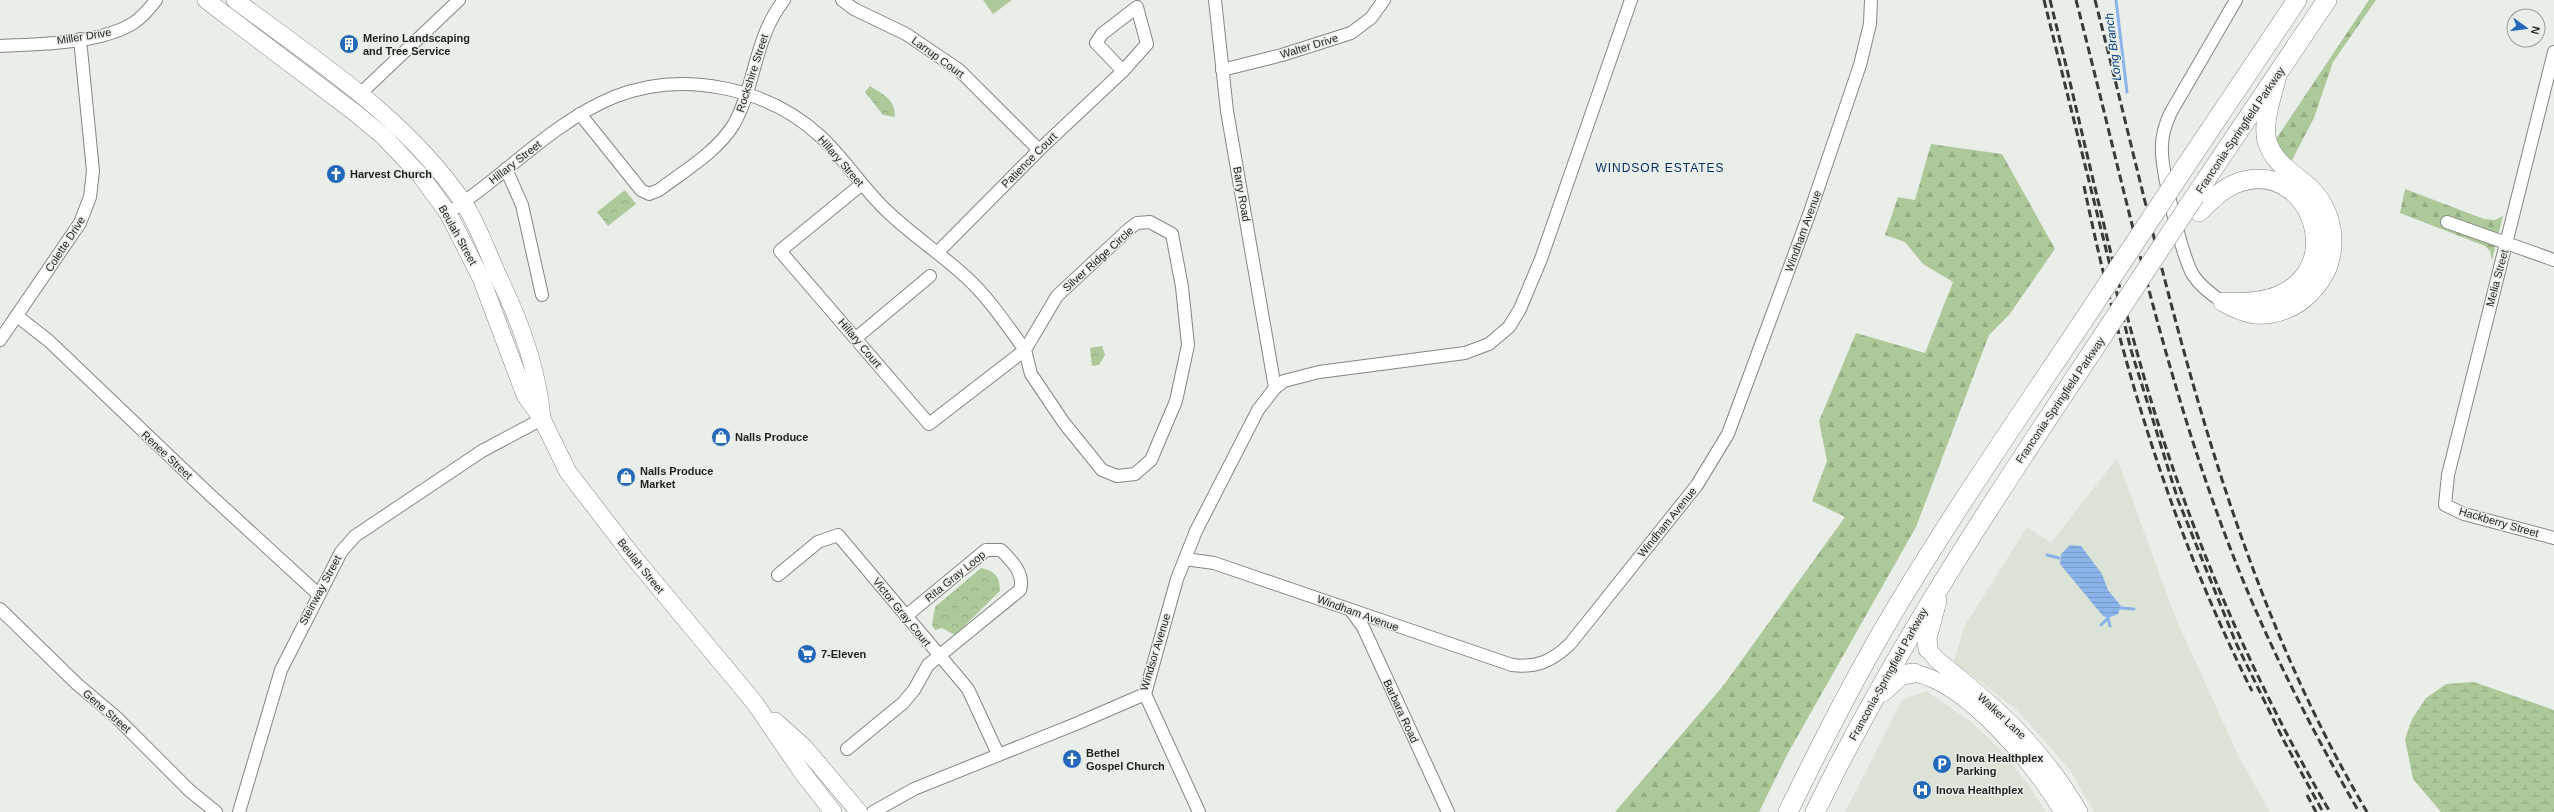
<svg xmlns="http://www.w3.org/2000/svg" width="2554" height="812" viewBox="0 0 2554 812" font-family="Arial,sans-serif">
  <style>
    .built { fill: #dbe3d6 }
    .forest { fill: url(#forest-firs) }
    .wetland { fill: url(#wetland-marsh) }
    .park { fill: url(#park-crowns) }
    .garden { fill: #adc99a }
    .water { fill: url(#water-rules) }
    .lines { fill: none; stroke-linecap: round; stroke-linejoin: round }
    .stream { stroke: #8ab4e9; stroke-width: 3 }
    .street-casing { stroke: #848782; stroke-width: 14 }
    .secondary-casing { stroke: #848782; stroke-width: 18 }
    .primary-casing { stroke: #848782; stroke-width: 20 }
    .street { stroke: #fff; stroke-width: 12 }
    .secondary { stroke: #fff; stroke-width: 17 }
    .primary { stroke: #fff; stroke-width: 19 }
    .rail { stroke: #393b39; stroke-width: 3; stroke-dasharray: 8 4; stroke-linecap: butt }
    .primary-bridge-casing { stroke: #848782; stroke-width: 20; stroke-linecap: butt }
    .primary-bridge { stroke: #fff; stroke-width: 19 }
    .labels { text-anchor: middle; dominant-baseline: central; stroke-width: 3; stroke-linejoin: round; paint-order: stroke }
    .street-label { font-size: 11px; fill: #1f211f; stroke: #eaeee8 }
    .poi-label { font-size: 11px; font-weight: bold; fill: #1f211f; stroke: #eaeee8; text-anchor: start }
    .water-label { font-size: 12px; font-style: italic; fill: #033f7d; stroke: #eaeee8 }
    .neighbourhood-label { font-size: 12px; letter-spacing: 1px; fill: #002c5e; stroke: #eaeee8 }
  </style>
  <defs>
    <pattern id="forest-firs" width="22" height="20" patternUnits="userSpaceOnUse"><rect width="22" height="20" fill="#adc99a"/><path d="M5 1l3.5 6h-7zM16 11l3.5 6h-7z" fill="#94ac84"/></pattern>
    <pattern id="wetland-marsh" width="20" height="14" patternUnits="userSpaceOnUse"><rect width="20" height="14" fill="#adc99a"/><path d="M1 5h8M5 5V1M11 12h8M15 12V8" fill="none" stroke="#94ac84"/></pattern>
    <pattern id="park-crowns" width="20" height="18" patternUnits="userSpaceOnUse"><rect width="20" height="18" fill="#adc99a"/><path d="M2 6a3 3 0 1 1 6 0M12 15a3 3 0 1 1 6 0" fill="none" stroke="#94ac84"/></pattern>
    <pattern id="water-rules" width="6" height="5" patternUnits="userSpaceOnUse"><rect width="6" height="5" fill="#8ab4e9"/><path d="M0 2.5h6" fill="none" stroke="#779ac7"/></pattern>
  </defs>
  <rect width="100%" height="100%" fill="#eaeee8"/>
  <g class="built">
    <path d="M2117,458l59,161 62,136 32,57h-176l-24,-42 -54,-61 -62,-47 10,-35 63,-100 24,16z"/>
    <path d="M1926,691l44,30 31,29 27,34 18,28h-201l57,-112z"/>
  </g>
  <g class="forest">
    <path d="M2369,0h7l-43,62 -19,56 -23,44 -21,-14z"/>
    <path d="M1931,144l71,10 53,95 -46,66 -20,20 -73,192 -128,226 -29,59h-144l108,-126 122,-169 -33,-16 15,-40 -8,-40 37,-88 69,20 28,-71 -30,-18 -18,-22 -20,-7 13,-38 17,3z"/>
    <path d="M2405,189l79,30 11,1 8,-4 -11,44 -2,-9 -5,-5 -85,-33z"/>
  </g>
  <path class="wetland" d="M2474,682l80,28v102h-113l-28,-33 -8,-40 7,-20 14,-21 20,-14z"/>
  <g class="park">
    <path d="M870,86c14,9 25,13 25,31l-12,-2 -18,-23z"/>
    <path d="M625,190l11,14 -28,22 -11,-14z"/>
    <path d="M1102,346l3,9 -6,10 -7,1 -2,-18z"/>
    <path d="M981,568c14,3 19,9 19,23l-45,44 -13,-7 -7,2 -3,-5 3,-18z"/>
  </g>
  <path class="garden" d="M983,0h29l-19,14z"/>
  <path class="water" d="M2070,545l11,1 21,28 6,16 13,16 -3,8 -10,4 -5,-2 -43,-52 1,-10z"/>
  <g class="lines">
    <g class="stream">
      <path d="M2116,0l11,92"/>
      <path d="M2047,555l12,3"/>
      <path d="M2121,608l13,1"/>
      <path d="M2108,618l2,8"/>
      <path d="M2101,625l7,-7"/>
    </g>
    <defs>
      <g id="street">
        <path d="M842,0l12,9 52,25 53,36 80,80"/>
        <path d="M1215,0l12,111 48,277"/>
        <path d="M1137,7l10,37 -24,27 -27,-28 6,-9z"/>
        <path d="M0,46c39,-2 102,-2 135,-24 8,-6 15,-14 21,-22"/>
        <path d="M2554,52l-106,423 -3,30 19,9 90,24"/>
        <path d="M1222,70l60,-15 69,-22 20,-15 13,-18"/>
        <path d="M360,94l99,-94"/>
        <path d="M580,114l61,76 8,4 10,-4c25,-19 58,-38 75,-66 22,-40 20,-86 50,-124"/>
        <path d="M506,169l16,36 20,90"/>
        <path d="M448,213c57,-37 103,-90 166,-116 68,-27 153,-10 206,39 25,23 43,53 68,76 24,23 53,42 78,65 23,21 40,47 59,73l-96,74 -149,-173 82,-67"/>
        <path d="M1150,222l22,12 10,53 6,58 -12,56 -25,59 -16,14 -18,2 -15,-6 -38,-47 -33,-49 -6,-24 32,-54 72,-67 8,-6z"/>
        <path d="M2447,222l107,38"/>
        <path d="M938,252l101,-102 84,-79"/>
        <path d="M2223,302c-11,-7 -22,-15 -30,-27 -11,-19 -30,-98 -31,-122 -1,-14 3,-29 9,-41l65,-112"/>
        <path d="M17,316l32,25 159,152 110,101"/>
        <path d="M856,338l74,-62"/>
        <path d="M0,340l80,-117 10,-26 3,-26 -13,-132"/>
        <path d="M1185,559l29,4 298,102c25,3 40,-4 58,-21l127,-159 31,-51 82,-222 50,-147 10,-41 1,-24"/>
        <path d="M778,575l40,-33 20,-7 130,154 30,65"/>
        <path d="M0,609l77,75 39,33 74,74 26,21"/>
        <path d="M1352,612l11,15 85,185"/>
        <path d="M1145,694l54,118"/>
        <path d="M847,749l56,-46 11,-13 14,-25 92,-75c5,-16 -8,-29 -19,-40h-15l-80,66"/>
        <path d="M239,812l42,-142 60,-118 14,-16 127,-85 60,-32"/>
        <path d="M873,812l41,-23 164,-66 67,-29 32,-115 19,-48 62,-121 17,-22 9,-7 35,-9 146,-19 24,-9 20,-17 11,-18 21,-50 90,-259"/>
      </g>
      <g id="secondary">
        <path d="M206,0l148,112 29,24 37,39 28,38 33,65 44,117 17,24 26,53 63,82 123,148 48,70 31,40"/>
        <path d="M235,0c80,60 170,117 228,202 15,22 25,52 36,76 22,45 39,91 43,141"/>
        <path d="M1928,649l8,10c59,47 104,86 143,153"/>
        <path d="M1914,673c54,10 122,94 149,139"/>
        <path d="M775,721l29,26 55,65"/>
      </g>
      <g id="primary">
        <path d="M2187,164l110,-164"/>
        <path d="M2195,196l132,-196"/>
        <path d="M2199,212c11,-11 23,-23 38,-29 85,-31 126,128 -9,119"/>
        <path d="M2223,302c22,12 38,17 63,7 18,-7 33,-23 41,-41 12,-31 2,-65 -23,-85 -16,-13 -31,-22 -37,-42 -5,-20 6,-47 10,-66"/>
        <path d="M1928,649l-1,-11 10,-37"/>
        <path d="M1883,692l18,-17 13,-2"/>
        <path d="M1788,812c30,-62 61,-123 95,-182 62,-106 132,-207 200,-309"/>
        <path d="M1815,812c79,-162 177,-310 277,-460"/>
      </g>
    </defs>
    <use href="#street" class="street-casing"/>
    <use href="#secondary" class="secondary-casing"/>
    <use href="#primary" class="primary-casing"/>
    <use href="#street" class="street"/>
    <use href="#secondary" class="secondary"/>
    <use href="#primary" class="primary"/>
    <g class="rail">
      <path d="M2044,0l87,350 47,150 58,143 48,98 39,71"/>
      <path d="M2050,0c35,140 64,282 107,420 43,136 101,269 173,392"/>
      <path d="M2076,0c49,189 88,381 160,563 34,86 77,169 123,249"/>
      <path d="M2095,0c71,277 125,563 272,812"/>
      <path d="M2084,186c36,174 88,346 168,505"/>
      <path d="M2307,795l9,17"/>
    </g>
    <defs>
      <g id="primary-bridge">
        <path d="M2083,321l104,-157"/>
        <path d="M2092,352l103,-156"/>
      </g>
    </defs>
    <use href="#primary-bridge" class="primary-bridge-casing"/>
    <use href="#primary-bridge" class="primary-bridge"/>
  </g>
  <defs>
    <symbol id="building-disc" viewBox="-11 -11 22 22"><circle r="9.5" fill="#2368b9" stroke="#eaeee8"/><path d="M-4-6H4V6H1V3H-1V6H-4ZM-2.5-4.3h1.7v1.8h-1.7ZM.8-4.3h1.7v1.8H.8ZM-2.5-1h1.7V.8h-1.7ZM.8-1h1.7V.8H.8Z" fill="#fff"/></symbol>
    <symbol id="church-disc" viewBox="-11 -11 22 22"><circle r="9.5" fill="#2368b9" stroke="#eaeee8"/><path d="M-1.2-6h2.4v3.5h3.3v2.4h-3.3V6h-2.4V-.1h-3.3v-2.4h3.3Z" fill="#fff"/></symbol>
    <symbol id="shop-disc" viewBox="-11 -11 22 22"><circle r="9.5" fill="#2368b9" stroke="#eaeee8"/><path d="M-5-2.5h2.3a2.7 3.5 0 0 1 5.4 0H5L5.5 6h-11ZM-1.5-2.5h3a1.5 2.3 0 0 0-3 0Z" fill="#fff"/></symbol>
    <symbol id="supermarket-disc" viewBox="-11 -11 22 22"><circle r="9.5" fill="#2368b9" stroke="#eaeee8"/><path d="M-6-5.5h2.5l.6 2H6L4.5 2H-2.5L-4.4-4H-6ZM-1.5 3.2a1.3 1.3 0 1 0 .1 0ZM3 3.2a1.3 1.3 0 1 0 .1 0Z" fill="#fff"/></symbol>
    <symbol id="parking-disc" viewBox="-11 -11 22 22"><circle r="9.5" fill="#2368b9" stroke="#eaeee8"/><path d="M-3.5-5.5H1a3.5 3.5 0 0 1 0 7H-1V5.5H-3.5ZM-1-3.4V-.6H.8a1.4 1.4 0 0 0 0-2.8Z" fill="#fff"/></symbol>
    <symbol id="hospital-disc" viewBox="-11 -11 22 22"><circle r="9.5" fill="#2368b9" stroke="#eaeee8"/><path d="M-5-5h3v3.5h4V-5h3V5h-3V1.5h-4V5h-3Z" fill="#fff"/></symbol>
  </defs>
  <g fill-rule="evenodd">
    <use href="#building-disc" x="338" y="33" width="22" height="22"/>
    <use href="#church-disc" x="325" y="163" width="22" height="22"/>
    <use href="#shop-disc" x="710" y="426" width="22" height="22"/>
    <use href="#shop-disc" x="615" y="466" width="22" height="22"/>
    <use href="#supermarket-disc" x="796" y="643" width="22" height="22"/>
    <use href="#church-disc" x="1061" y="748" width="22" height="22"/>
    <use href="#parking-disc" x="1931" y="753" width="22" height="22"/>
    <use href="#hospital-disc" x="1911" y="779" width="22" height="22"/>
  </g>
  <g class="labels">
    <g class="street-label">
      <text transform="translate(84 36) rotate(-9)">Miller Drive</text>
      <text transform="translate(1309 46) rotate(-17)">Walter Drive</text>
      <text transform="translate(938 57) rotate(36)">Larrup Court</text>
      <text transform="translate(752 73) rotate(-72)">Rockshire Street</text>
      <text transform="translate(2240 130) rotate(-56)">Franconia-Springfield Parkway</text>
      <text transform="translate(1029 160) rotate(-45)">Patience Court</text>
      <text transform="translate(841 161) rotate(49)">Hillary Street</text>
      <text transform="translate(515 162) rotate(-38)">Hillary Street</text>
      <text transform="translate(1242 194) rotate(80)">Barry Road</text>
      <text transform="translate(1803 231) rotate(-70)">Windham Avenue</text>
      <text transform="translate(458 235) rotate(61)">Beulah Street</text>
      <text transform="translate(65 244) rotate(-57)">Colette Drive</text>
      <text transform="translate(1098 259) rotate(-42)">Silver Ridge Circle</text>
      <text transform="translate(2497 278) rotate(-75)">Melia Street</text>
      <text transform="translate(860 343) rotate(50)">Hillary Court</text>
      <text transform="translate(2060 400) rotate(-56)">Franconia-Springfield Parkway</text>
      <text transform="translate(167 455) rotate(43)">Renee Street</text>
      <text transform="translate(1667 522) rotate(-51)">Windham Avenue</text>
      <text transform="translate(2499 522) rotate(16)">Hackberry Street</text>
      <text transform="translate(641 566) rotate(51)">Beulah Street</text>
      <text transform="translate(955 576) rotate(-39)">Rita Gray Loop</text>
      <text transform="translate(320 590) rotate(-62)">Steinway Street</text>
      <text transform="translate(902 612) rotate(51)">Victor Gray Court</text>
      <text transform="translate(1358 613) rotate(20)">Windham Avenue</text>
      <text transform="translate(1155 652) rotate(-73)">Windsor Avenue</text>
      <text transform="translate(1888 674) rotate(-61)">Franconia-Springfield Parkway</text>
      <text transform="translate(107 711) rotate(41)">Gene Street</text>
      <text transform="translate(1401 711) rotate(65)">Barbara Road</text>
      <text transform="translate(2002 716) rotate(43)">Walker Lane</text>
    </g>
    <g class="poi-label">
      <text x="363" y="38">Merino Landscaping<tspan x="363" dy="13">and Tree Service</tspan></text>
      <text x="350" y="174">Harvest Church</text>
      <text x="735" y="437">Nalls Produce</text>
      <text x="640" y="471">Nalls Produce<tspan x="640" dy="13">Market</tspan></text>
      <text x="821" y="654">7-Eleven</text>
      <text x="1086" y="753">Bethel<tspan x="1086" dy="13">Gospel Church</tspan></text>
      <text x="1956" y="758">Inova Healthplex<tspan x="1956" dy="13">Parking</tspan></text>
      <text x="1936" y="790">Inova Healthplex</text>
    </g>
    <g class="water-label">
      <text transform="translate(2113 47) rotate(-97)">Long Branch</text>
    </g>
    <g class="neighbourhood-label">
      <text x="1660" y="168">WINDSOR ESTATES</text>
    </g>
  </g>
  <g transform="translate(2526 28) rotate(104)"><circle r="19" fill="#eaeee8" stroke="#999c98"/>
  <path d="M0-3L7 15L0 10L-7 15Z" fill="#2368b9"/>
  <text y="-6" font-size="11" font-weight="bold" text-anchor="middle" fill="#1f211f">N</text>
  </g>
</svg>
